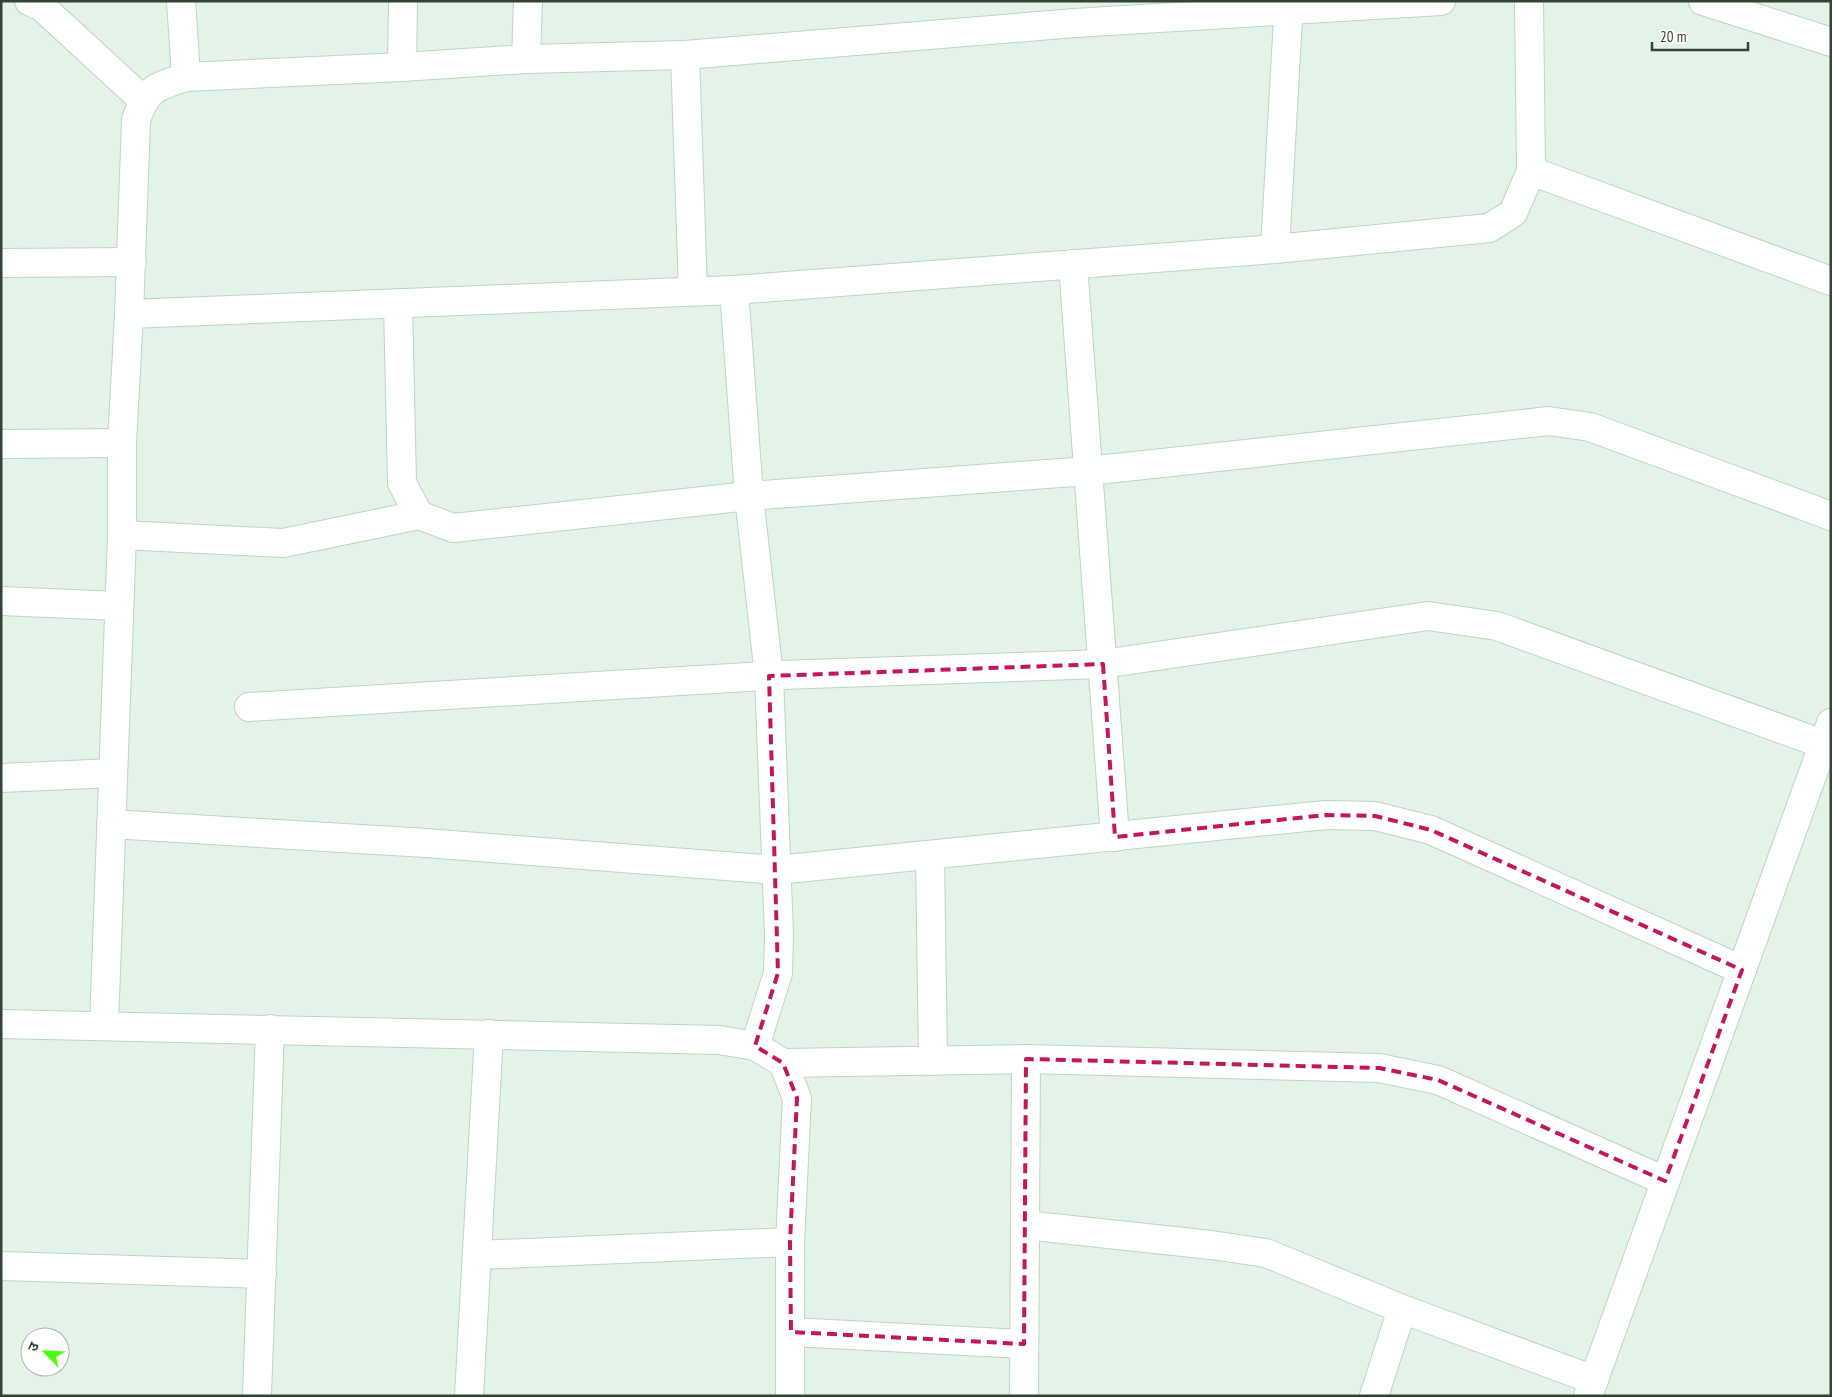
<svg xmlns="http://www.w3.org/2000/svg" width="1832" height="1397" viewBox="0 0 1832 1397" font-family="'PT Sans Narrow','Noto Sans Devanagari',sans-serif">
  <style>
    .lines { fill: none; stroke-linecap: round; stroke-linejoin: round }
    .street-casing { stroke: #bcd6c3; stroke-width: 30 }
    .street { stroke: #fff; stroke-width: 28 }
    .marked { fill: none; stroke: #c2185b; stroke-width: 4; stroke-dasharray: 10 6; stroke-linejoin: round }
  </style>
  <rect width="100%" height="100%" fill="#e3f3e7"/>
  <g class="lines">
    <defs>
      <g id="street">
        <path d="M29,1l13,6 101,93"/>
        <path d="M181,1l5,76"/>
        <path d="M1703,1l128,41"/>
        <path d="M685,55l8,236"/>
        <path d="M526,59l2,-58"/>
        <path d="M402,67l1,-66"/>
        <path d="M1531,171l300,110"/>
        <path d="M1275,249l14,-248"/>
        <path d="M1,263l131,-1"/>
        <path d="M1073,264l42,573"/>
        <path d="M734,290l15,206 20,180 10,259 -1,38 -23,73"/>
        <path d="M398,303l4,180 17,32 34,13 296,-32 339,-25 461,-50 41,6 241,89"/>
        <path d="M129,314l605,-24 541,-41 214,-21 24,-15 18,-42 -2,-170"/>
        <path d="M1,444l121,-1"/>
        <path d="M122,535l161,8 136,-28"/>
        <path d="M1,601l118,5"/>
        <path d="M249,707l531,-32 323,-11 325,-48 69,10 334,121"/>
        <path d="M1,778l112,-5"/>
        <path d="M111,824l315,19 351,27 549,-55 49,1 56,14 311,140"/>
        <path d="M930,855l3,206"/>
        <path d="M1,1024l718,16 36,6 28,17 14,35 -7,144v154"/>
        <path d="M104,1025l18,-490v-92l7,-129 7,-194c11,-32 19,-33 50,-43l216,-10 124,-8 159,-4 390,-32 366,-22"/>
        <path d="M783,1063l243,-4 353,9 59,12 227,101"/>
        <path d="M1025,1225l186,20 55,8 136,56 192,71"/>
        <path d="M477,1255l313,-13"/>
        <path d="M1,1266l261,8"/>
        <path d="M791,1332l233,12"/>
        <path d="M257,1396l13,-367"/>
        <path d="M469,1396l20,-362"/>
        <path d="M1024,1396l2,-337"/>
        <path d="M1374,1396l28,-87"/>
        <path d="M1588,1396l243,-673"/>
      </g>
    </defs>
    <use href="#street" class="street-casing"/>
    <use href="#street" class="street"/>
  </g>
  <path class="marked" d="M1103,664l12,173 211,-22 49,1 56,14 311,140 -77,211 -227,-101 -59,-12 -353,-9 -2,285 -233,-12 -1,-90 7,-144 -14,-35 -28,-17 23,-73 -9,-297z"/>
  <rect width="1832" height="1397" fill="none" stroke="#334436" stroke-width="5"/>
  <g transform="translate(45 1352) rotate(294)"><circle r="24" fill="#ffffff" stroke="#adb4af"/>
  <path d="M0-4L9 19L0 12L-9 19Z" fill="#4aff0d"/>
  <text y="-8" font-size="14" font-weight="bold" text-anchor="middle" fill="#334436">उ</text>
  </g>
  <path d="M1652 42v8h96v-8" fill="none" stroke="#334436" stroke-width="2.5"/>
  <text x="1660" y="42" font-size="15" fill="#334436" stroke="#ffffff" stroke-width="4" paint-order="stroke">20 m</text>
</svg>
